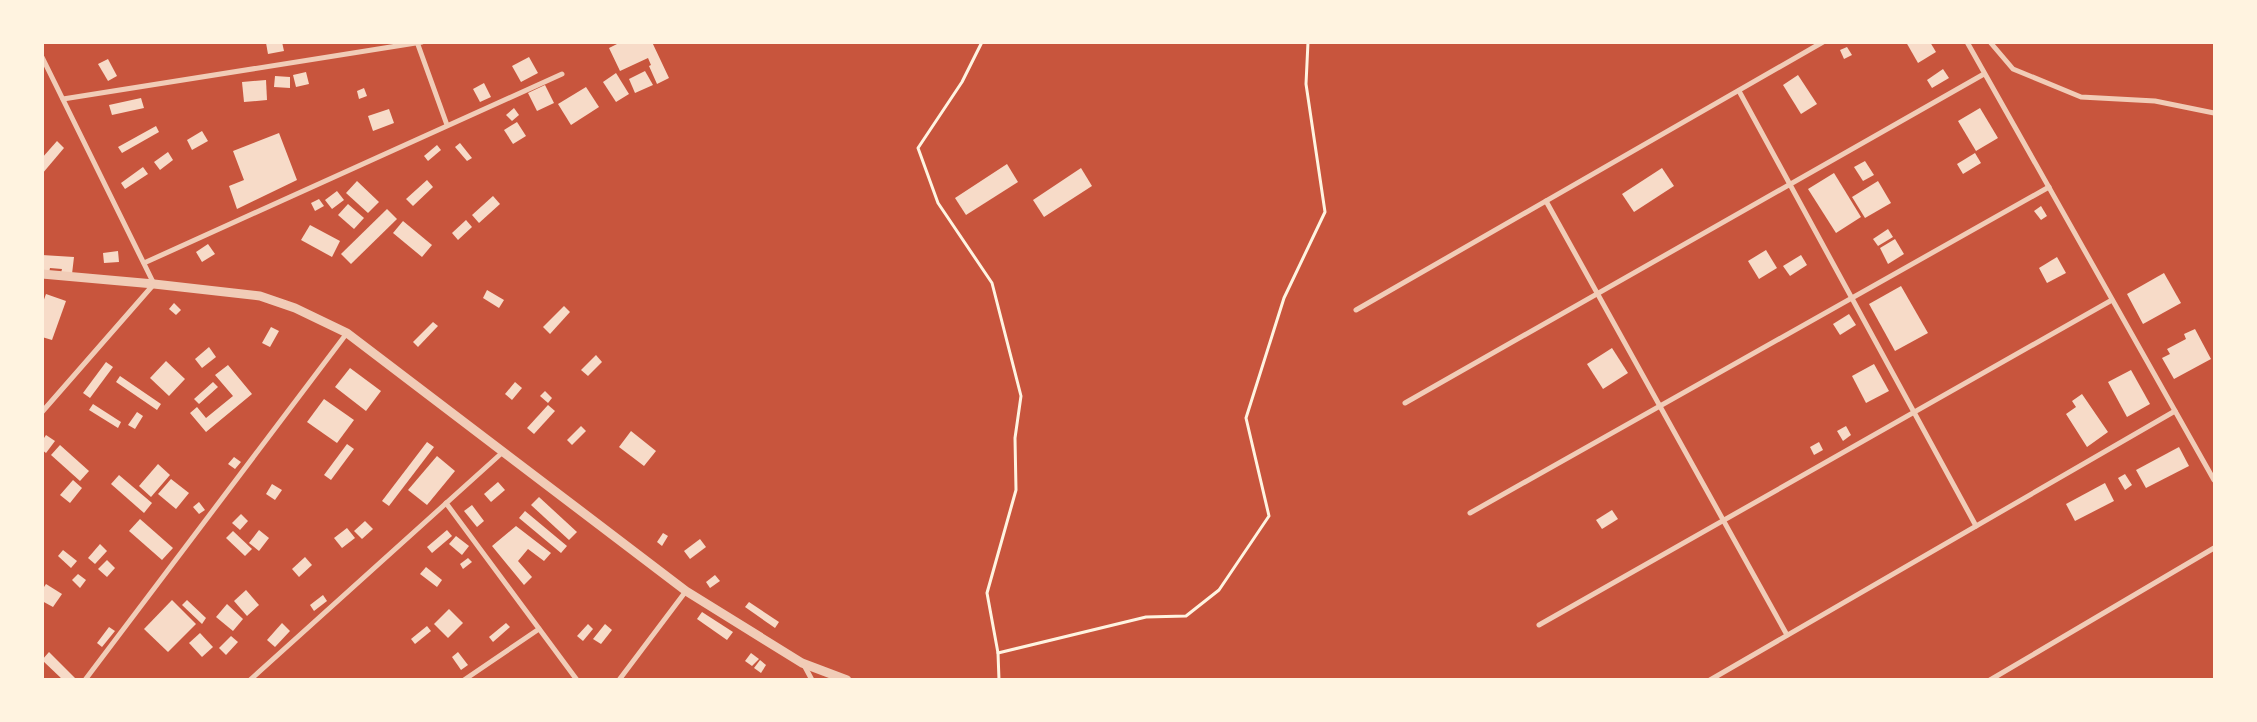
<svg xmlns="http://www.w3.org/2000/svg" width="2257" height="722" viewBox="0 0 2257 722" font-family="Rubik,sans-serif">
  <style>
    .building { fill: #f7dbc8 }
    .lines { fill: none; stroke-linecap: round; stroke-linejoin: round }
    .path { stroke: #fff3e0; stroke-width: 3 }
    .minor { stroke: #f1ccb7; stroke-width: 5 }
    .tertiary { stroke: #f1ccb7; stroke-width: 9 }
  </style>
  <rect width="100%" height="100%" fill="#c8553d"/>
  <g class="building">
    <path d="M282,42l2,9 -16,3 -2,-11z"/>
    <path d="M621,42h31l17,36 -12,6 -8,-18 2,-1 -3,-7 -28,13 -11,-23z"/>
    <path d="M1906,42h24l6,10 -18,11z"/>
    <path d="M1847,47l5,8 -8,4 -4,-9z"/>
    <path d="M529,57l9,16 -17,9 -9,-16z"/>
    <path d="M108,59l9,17 -9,5 -10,-17z"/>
    <path d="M1943,69l6,9 -17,10 -5,-8z"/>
    <path d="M645,71l8,14 -18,8 -6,-14z"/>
    <path d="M306,72l3,12 -13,3 -3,-12z"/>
    <path d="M616,73l13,21 -13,8 -13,-20z"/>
    <path d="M1798,75l19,29 -16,10 -18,-29z"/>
    <path d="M275,76l15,1v11l-16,-1z"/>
    <path d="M266,80l1,20 -23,2 -2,-20z"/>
    <path d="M484,83l7,14 -11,5 -7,-13z"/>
    <path d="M545,85l9,18 -17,8 -9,-18z"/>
    <path d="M586,87l13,20 -28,18 -13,-21z"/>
    <path d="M364,88l3,8 -8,3 -2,-8z"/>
    <path d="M141,98l3,10 -32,7 -3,-10z"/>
    <path d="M514,108l5,7 -7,6 -6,-6z"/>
    <path d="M1980,108l18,30 -22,13 -18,-30z"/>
    <path d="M389,109l5,14 -21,8 -5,-15z"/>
    <path d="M517,122l9,14 -13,8 -9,-14z"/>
    <path d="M156,126l3,6 -37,21 -4,-6z"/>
    <path d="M202,131l6,10 -16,9 -5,-10z"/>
    <path d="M279,133l18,47 -60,29 -8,-23 15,-6 -11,-29z"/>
    <path d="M57,141l7,7 -22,26v-16z"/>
    <path d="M460,143l12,15 -5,3 -12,-14z"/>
    <path d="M437,145l4,5 -13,11 -4,-5z"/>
    <path d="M168,152l5,8 -13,10 -6,-8z"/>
    <path d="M1975,153l6,10 -18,11 -6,-10z"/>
    <path d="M1865,161l9,14 -11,6 -9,-14z"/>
    <path d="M1007,164l11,18 -52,33 -11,-17z"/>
    <path d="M143,167l5,7 -23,15 -4,-6z"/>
    <path d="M1081,168l11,18 -48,31 -11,-17z"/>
    <path d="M1662,168l12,18 -40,26 -12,-18z"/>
    <path d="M1834,173l27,44 -25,16 -28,-44z"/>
    <path d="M427,180l6,7 -20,19 -7,-7z"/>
    <path d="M357,181l22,21 -11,11 -22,-20z"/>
    <path d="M1878,181l13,22 -26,15 -13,-21z"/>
    <path d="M337,191l7,9 -12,9 -7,-9z"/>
    <path d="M493,196l7,8 -21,19 -7,-8z"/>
    <path d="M319,199l5,7 -9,5 -4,-8z"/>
    <path d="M348,204l16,14 -10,11 -16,-14z"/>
    <path d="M2041,206l6,10 -6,4 -7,-9z"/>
    <path d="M387,209l10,10 -46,45 -10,-10z"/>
    <path d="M466,220l6,7 -14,13 -6,-7z"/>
    <path d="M403,221l29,24 -10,12 -29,-24z"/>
    <path d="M310,225l30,16 -8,16 -31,-17z"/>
    <path d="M1888,229l5,8 -15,9 -5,-7z"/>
    <path d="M1895,239l9,15 -16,10 -8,-16z"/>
    <path d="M208,244l7,10 -13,8 -6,-10z"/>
    <path d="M1766,250l11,18 -18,11 -11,-18z"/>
    <path d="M118,251l1,11 -15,1 -1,-10z"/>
    <path d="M42,255l32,2 -2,17 -11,-1 1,-4 -12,-1 -1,5 -7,-1z"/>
    <path d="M1801,255l6,10 -17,11 -7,-10z"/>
    <path d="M2057,257l9,16 -19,10 -8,-15z"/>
    <path d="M2164,273l17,30 -38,21 -16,-30z"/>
    <path d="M1901,286l27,47 -33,18 -26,-47z"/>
    <path d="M487,290l17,10 -5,8 -16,-10z"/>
    <path d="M46,294l20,7 -14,39 -10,-3v-32z"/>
    <path d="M174,303l7,7 -5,5 -7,-6z"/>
    <path d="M564,306l6,6 -20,22 -7,-7z"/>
    <path d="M1849,314l7,11 -16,10 -7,-11z"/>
    <path d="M433,322l5,4 -20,21 -5,-5z"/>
    <path d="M271,327l8,4 -9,16 -8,-4z"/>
    <path d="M2195,329l16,30 -37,20 -12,-21 8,-4 -3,-5 19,-10 -2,-5z"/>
    <path d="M209,347l7,10 -14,11 -7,-9z"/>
    <path d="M1612,348l16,25 -25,16 -16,-25z"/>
    <path d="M596,355l6,7 -14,14 -7,-6z"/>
    <path d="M166,361l19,18 -16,17 -19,-18z"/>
    <path d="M106,362l7,5 -23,31 -7,-5z"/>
    <path d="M1874,364l15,27 -23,12 -14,-27z"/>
    <path d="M228,365l24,29 -46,38 -16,-19 7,-6 9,11 27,-22 -18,-21z"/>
    <path d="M350,368l31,23 -15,20 -31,-24z"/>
    <path d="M2131,370l19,34 -23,13 -19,-35z"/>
    <path d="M120,376l41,28 -4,6 -41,-28z"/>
    <path d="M213,382l5,5 -19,17 -5,-5z"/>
    <path d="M515,382l7,6 -10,12 -7,-6z"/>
    <path d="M545,391l7,7 -4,5 -8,-7z"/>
    <path d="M2082,394l26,38 -21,15 -21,-33 10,-7 -4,-6z"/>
    <path d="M324,399l30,21 -17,23 -30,-21z"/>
    <path d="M93,404l28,18 -3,6 -29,-18z"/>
    <path d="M548,405l7,6 -21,23 -7,-6z"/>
    <path d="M137,412l6,4 -8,13 -7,-4z"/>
    <path d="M581,426l5,5 -14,14 -5,-5z"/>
    <path d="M1846,426l5,9 -8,6 -6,-10z"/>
    <path d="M631,431l25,20 -12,15 -25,-19z"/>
    <path d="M46,435l9,6 -9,12 -4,-3v-9z"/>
    <path d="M427,442l7,5 -45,59 -7,-5z"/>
    <path d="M1819,442l4,8 -9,5 -4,-8z"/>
    <path d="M347,444l7,5 -23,31 -7,-5z"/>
    <path d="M60,445l29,26 -9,10 -29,-26z"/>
    <path d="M2179,447l10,19 -43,22 -10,-18z"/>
    <path d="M437,456l18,15 -28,34 -19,-15z"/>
    <path d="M234,457l7,5 -6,7 -7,-5z"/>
    <path d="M158,464l12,11 -19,22 -12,-11z"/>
    <path d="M2125,474l7,11 -7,5 -7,-12z"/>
    <path d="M119,475l33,28 -8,10 -33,-29z"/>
    <path d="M171,479l18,14 -13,16 -18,-15z"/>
    <path d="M73,480l9,8 -12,15 -10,-8z"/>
    <path d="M498,482l7,8 -14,12 -7,-8z"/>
    <path d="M2105,483l9,18 -39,20 -9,-17z"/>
    <path d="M272,484l10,6 -7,10 -9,-6z"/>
    <path d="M539,497l38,35 -8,8 -38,-35z"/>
    <path d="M199,502l6,8 -6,4 -6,-7z"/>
    <path d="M472,505l12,16 -7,6 -13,-16z"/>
    <path d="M1612,510l6,9 -16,10 -6,-9z"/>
    <path d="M525,511l42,35 -6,7 -42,-35z"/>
    <path d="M241,514l7,7 -8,9 -8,-7z"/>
    <path d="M140,519l33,29 -11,12 -33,-29z"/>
    <path d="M365,521l8,8 -11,10 -8,-8z"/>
    <path d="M516,526l35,27 -7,8 -16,-12 -10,12 14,16 -8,8 -32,-39z"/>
    <path d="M347,528l8,10 -13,10 -8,-10z"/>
    <path d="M259,530l10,8 -10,13 -10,-8z"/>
    <path d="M447,530l5,6 -20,17 -5,-6z"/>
    <path d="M233,531l19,18 -7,7 -19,-18z"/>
    <path d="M663,533l5,3 -6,10 -5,-4z"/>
    <path d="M456,536l13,10 -7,9 -13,-11z"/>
    <path d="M700,539l6,8 -16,12 -6,-8z"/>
    <path d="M100,544l7,7 -12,13 -7,-6z"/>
    <path d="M63,550l14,11 -6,7 -13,-12z"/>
    <path d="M305,557l7,8 -13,12 -7,-8z"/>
    <path d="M468,558l4,4 -9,7 -3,-5z"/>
    <path d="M107,560l8,8 -8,9 -9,-8z"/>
    <path d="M426,567l16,13 -5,7 -17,-13z"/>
    <path d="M78,574l8,6 -6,8 -8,-8z"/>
    <path d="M715,575l5,6 -10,7 -4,-6z"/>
    <path d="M46,584l16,10 -9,13 -11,-6v-11z"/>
    <path d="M246,590l13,15 -12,11 -13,-15z"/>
    <path d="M323,595l4,6 -13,10 -4,-6z"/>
    <path d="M172,600l24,24 -28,28 -24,-23z"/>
    <path d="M187,600l19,18 -4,6 -20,-19z"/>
    <path d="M749,602l30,20 -4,6 -30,-21z"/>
    <path d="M227,604l16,15 -10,12 -17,-14z"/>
    <path d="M449,609l14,14 -15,15 -14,-14z"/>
    <path d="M702,612l31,20 -6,8 -30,-21z"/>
    <path d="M282,623l8,8 -15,16 -8,-7z"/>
    <path d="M506,623l4,4 -17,15 -4,-5z"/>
    <path d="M588,624l5,5 -10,12 -6,-5z"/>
    <path d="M605,624l7,6 -11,14 -8,-5z"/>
    <path d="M427,626l4,5 -16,13 -4,-5z"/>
    <path d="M109,627l6,4 -13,16 -5,-4z"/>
    <path d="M200,633l13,14 -11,10 -13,-14z"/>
    <path d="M231,636l7,6 -12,13 -7,-7z"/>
    <path d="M49,652l28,28h-14l-21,-20z"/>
    <path d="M458,652l10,13 -7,5 -9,-13z"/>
    <path d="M751,653l8,6 -7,7 -7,-5z"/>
    <path d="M760,660l6,5 -5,8 -7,-5z"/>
  </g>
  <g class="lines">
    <g class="path">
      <path d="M982,42l-20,40 -44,66 20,55 54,80 29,113 -6,42 1,52 -29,103 11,60 1,27"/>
      <path d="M998,653l148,-36 40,-1 33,-26 50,-74 -23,-98 38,-120 41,-86 -19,-128 2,-42"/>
    </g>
    <g class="minor">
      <path d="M417,42l30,83"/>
      <path d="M1967,42l247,438"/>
      <path d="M1990,42l23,27 68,28 74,4 59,12"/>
      <path d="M42,57l112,227 -112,128"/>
      <path d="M1739,91l237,435"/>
      <path d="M63,99l359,-57"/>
      <path d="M1546,201l241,434"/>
      <path d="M144,263l418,-189"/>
      <path d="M1356,310l467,-268"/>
      <path d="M1405,403l579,-329"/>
      <path d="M446,503l131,177"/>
      <path d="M1470,513l579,-326"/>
      <path d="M1539,625l573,-325"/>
      <path d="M804,665l8,15"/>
      <path d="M85,680l262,-347"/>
      <path d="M250,680l254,-229"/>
      <path d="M464,680l75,-51"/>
      <path d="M619,680l67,-89"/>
      <path d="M1710,680l465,-269"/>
      <path d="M1990,680l224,-132"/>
    </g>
    <path class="tertiary" d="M42,274l112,10 106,12 35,12 52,25 339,258 116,72 45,17"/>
  </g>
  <rect width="2257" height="722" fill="none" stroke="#fff3e0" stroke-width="88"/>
</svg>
